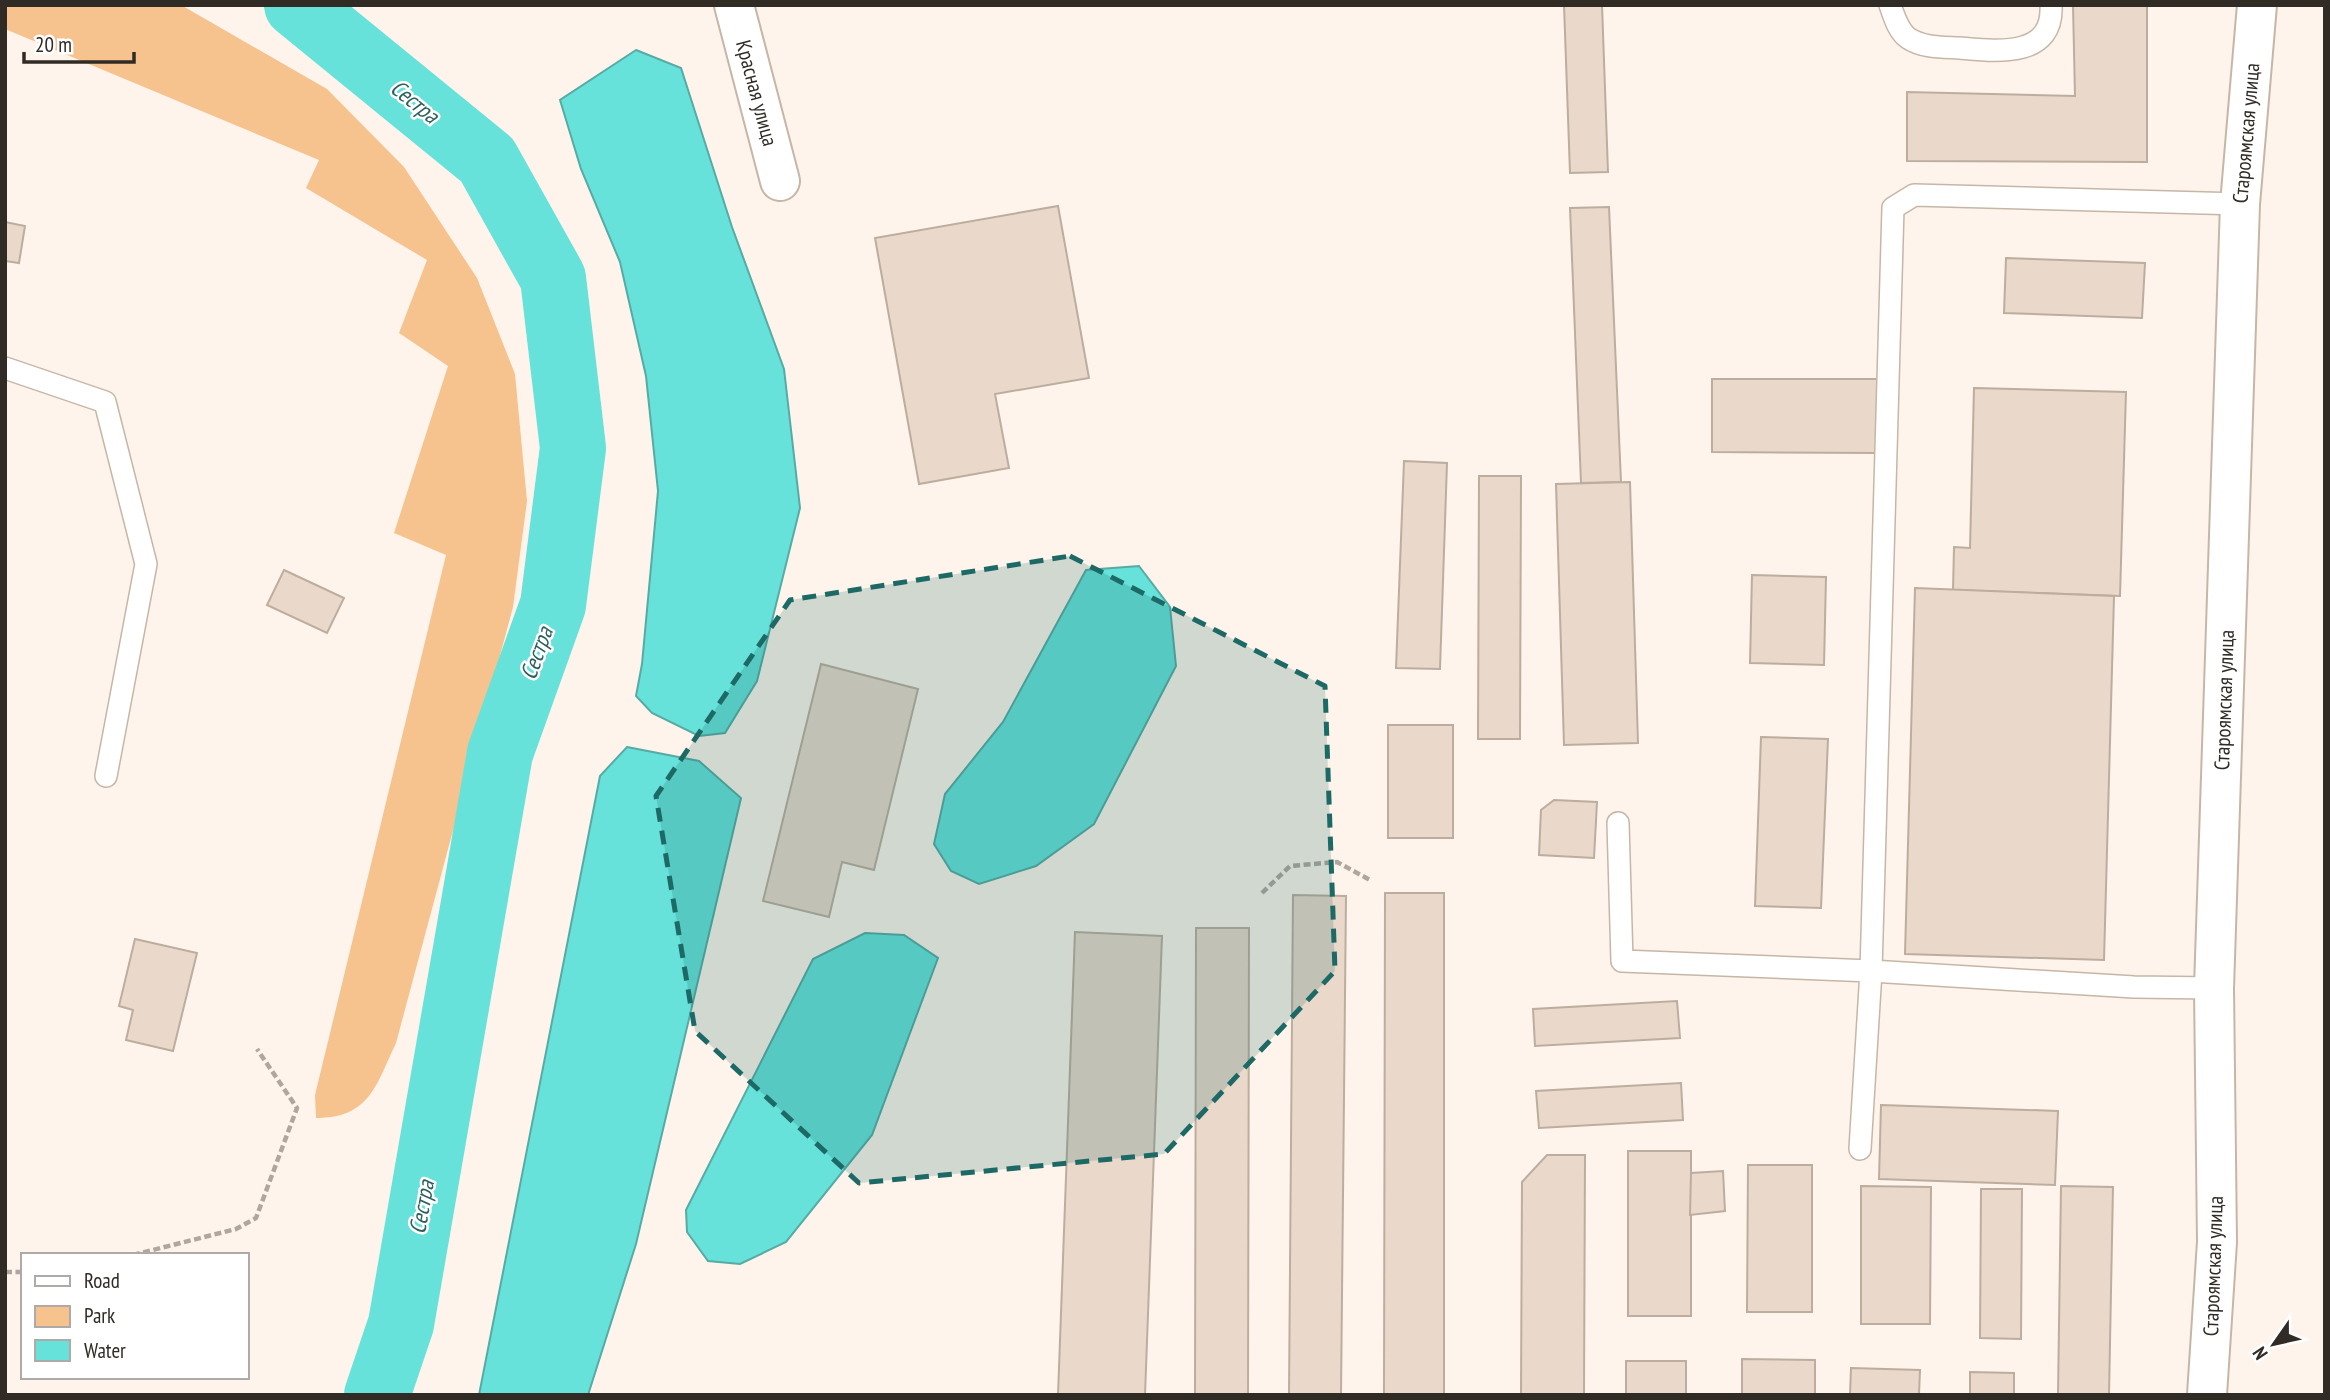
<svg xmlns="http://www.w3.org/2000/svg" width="2330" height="1400" viewBox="0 0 2330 1400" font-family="'PT Sans Narrow',sans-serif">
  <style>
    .green { fill: #f6c28e }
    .water { fill: #66e2db; stroke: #56aba4; stroke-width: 2 }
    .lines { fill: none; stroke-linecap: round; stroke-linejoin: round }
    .river { stroke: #66e2db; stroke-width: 66 }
    .building { fill: #ead9ca; stroke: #bcad9e; stroke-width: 2 }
    .service-casing { stroke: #c6b6a7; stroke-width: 24 }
    .minor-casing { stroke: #c6b6a7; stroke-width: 42 }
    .tertiary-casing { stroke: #c6b6a7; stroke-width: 42 }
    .path { stroke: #afa79f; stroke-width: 4.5; stroke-dasharray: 7 3.5; stroke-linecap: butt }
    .service { stroke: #fff; stroke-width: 21 }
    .minor { stroke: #fff; stroke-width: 38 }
    .tertiary { stroke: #fff; stroke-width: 38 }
    .marked { fill: #1d6965; fill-opacity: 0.2; stroke: #1d6965; stroke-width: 5; stroke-dasharray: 14 9; stroke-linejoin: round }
    .labels { text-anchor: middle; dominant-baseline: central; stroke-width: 5; stroke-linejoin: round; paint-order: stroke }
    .street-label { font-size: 21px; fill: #312b25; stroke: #fff }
    .water-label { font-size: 23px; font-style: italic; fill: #2b605d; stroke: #fff }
  </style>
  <rect width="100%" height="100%" fill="#fef4eb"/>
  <path class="green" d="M5,5h176l146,84 77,78 73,111 38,96 12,127 -14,106 -117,436c-20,42 -26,75 -80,75l-1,-23 131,-540 -52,-22 54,-167 -49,-33 28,-73 -121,-72 13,-28 -314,-131z"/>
  <g class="water">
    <path d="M636,50l45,18 51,159 52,142 16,139 -43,173 -32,52 -26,3 -47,-23 -16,-17 6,-32 16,-173 -12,-115 -26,-114 -39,-93 -21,-69z"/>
    <path d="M1139,566l31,41 6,59 -82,158 -58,42 -57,18 -28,-13 -17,-27 11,-50 58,-72 83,-152z"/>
    <path d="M627,747l72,14 42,37 -105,446 -48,151h-109l121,-619z"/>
    <path d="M865,933l39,2 34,23 -66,177 -86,107 -46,22 -32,-3 -21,-29 -1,-22 127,-251z"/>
  </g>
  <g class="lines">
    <path class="river" d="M297,5l190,155 66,118 20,170 -20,157 -53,148 -99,571 -24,71"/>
  </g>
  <g class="building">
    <path d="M1564,5h38l6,167 -38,1z"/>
    <path d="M2073,5h74v157l-240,-1v-69l168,4z"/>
    <path d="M1058,206l31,172 -94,16 14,74 -90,16 -44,-246z"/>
    <path d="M1609,207l12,275 -40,1 -11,-275z"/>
    <path d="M5,222l20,4 -6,37 -14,-2z"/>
    <path d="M2006,258l139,5 -3,55 -138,-5z"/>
    <path d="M1712,379h166l-1,74 -165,-1z"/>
    <path d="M1974,388l152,4 -6,204 -167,-6 1,-43 16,1z"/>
    <path d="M1404,461l43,2 -7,206 -44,-1z"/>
    <path d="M1479,476h42l-1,263h-42z"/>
    <path d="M1630,482l8,261 -74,2 -8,-261z"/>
    <path d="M284,570l60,28 -17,35 -60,-28z"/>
    <path d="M1752,575l74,2 -2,88 -74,-2z"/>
    <path d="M1915,588l199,8 -10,364 -199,-6z"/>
    <path d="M821,664l97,25 -44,181 -32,-8 -13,55 -66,-16z"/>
    <rect x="1388" y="725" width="65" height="113"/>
    <path d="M1761,737l67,2 -7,169 -66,-2z"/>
    <path d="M1554,800l43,2 -3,56 -55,-3 2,-45z"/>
    <path d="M1385,893h59v502h-60z"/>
    <path d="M1293,895l53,1 -5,499h-52z"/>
    <path d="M1196,928h53l-1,467h-53z"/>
    <path d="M1075,932l87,4 -17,459h-87z"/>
    <path d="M135,939l62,14 -24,98 -47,-11 7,-30 -14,-4z"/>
    <path d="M1677,1001l3,37 -145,8 -2,-37z"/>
    <path d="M1681,1083l2,37 -144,8 -3,-37z"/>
    <path d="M1881,1105l177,6 -3,74 -176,-6z"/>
    <rect x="1628" y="1151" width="63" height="165"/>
    <path d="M1547,1155h38l-1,240h-63l1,-213z"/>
    <path d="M1748,1165h64v147h-65z"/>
    <path d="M1723,1171l2,40 -35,4 1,-42z"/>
    <path d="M1861,1186l70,1 -1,137h-69z"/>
    <path d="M2061,1186l52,1 -4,208h-51z"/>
    <path d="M1981,1189h41l-1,150 -41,-1z"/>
    <path d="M1742,1359l73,1v35h-73z"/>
    <rect x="1626" y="1361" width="60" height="34"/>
    <path d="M1851,1368l69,2 -1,25h-69z"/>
    <path d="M1970,1372l44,1v22h-44z"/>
  </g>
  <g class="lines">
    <defs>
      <g id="service">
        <path d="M1890,5c4,11 8,26 18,33 15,10 34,9 52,10 35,3 94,11 91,-43"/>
        <path d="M5,368l100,34 41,162 -40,212"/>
        <path d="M1618,823l4,138 249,10 -11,178"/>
        <path d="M2214,988l-80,-1 -263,-16 22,-763 21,-13 326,9"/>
      </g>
      <path id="minor" d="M734,5l46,176"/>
      <path id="tertiary" d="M2207,1395l10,-153 -3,-254 26,-784 17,-199"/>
    </defs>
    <use href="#service" class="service-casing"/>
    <use href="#minor" class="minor-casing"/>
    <use href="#tertiary" class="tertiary-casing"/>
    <g class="path">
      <path d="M1262,893l28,-27 47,-4 33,18"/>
      <path d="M133,1255l103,-26 20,-11 41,-110 -40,-59"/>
      <path d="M5,1272h18"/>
    </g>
    <use href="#service" class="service"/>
    <use href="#minor" class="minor"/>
    <use href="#tertiary" class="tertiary"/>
  </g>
  <path class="marked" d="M1070,556l255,130 10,285 -171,183 -305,29 -164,-152 -39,-235 134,-196z"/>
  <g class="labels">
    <g class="street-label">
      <text transform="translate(757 93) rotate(75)">Красная улица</text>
      <text transform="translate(2246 133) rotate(-85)">Староямская улица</text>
      <text transform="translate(2224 700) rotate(-88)">Староямская улица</text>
      <text transform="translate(2213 1266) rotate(-88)">Староямская улица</text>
    </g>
    <g class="water-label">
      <text transform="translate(415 101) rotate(39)">Сестра</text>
      <text transform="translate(536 653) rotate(-70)">Сестра</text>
      <text transform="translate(421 1207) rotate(-80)">Сестра</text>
    </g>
  </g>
  <rect width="2330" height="1400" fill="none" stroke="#312b25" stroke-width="14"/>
  <rect x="21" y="1253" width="228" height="126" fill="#ffffff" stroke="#adaaa8" stroke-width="2"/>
  <rect x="35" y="1276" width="35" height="10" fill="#ffffff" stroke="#adaaa8" stroke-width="2"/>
  <text x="84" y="1288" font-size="21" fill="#312b25">Road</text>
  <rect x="35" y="1306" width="35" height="21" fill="#f6c28e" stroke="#adaaa8" stroke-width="2"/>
  <text x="84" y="1323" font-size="21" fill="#312b25">Park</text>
  <rect x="35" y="1340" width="35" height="21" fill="#66e2db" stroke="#adaaa8" stroke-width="2"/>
  <text x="84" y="1358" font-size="21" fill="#312b25">Water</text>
  <g transform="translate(2274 1344) rotate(236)" stroke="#ffffff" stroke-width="5" paint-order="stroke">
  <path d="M0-5L12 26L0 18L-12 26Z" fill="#312b25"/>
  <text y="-10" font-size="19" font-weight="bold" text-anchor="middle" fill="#312b25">N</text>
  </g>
  <path d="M24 52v10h110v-10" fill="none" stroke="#312b25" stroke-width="3.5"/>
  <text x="35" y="52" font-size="21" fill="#312b25" stroke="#ffffff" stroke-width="5" paint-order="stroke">20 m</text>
</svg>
